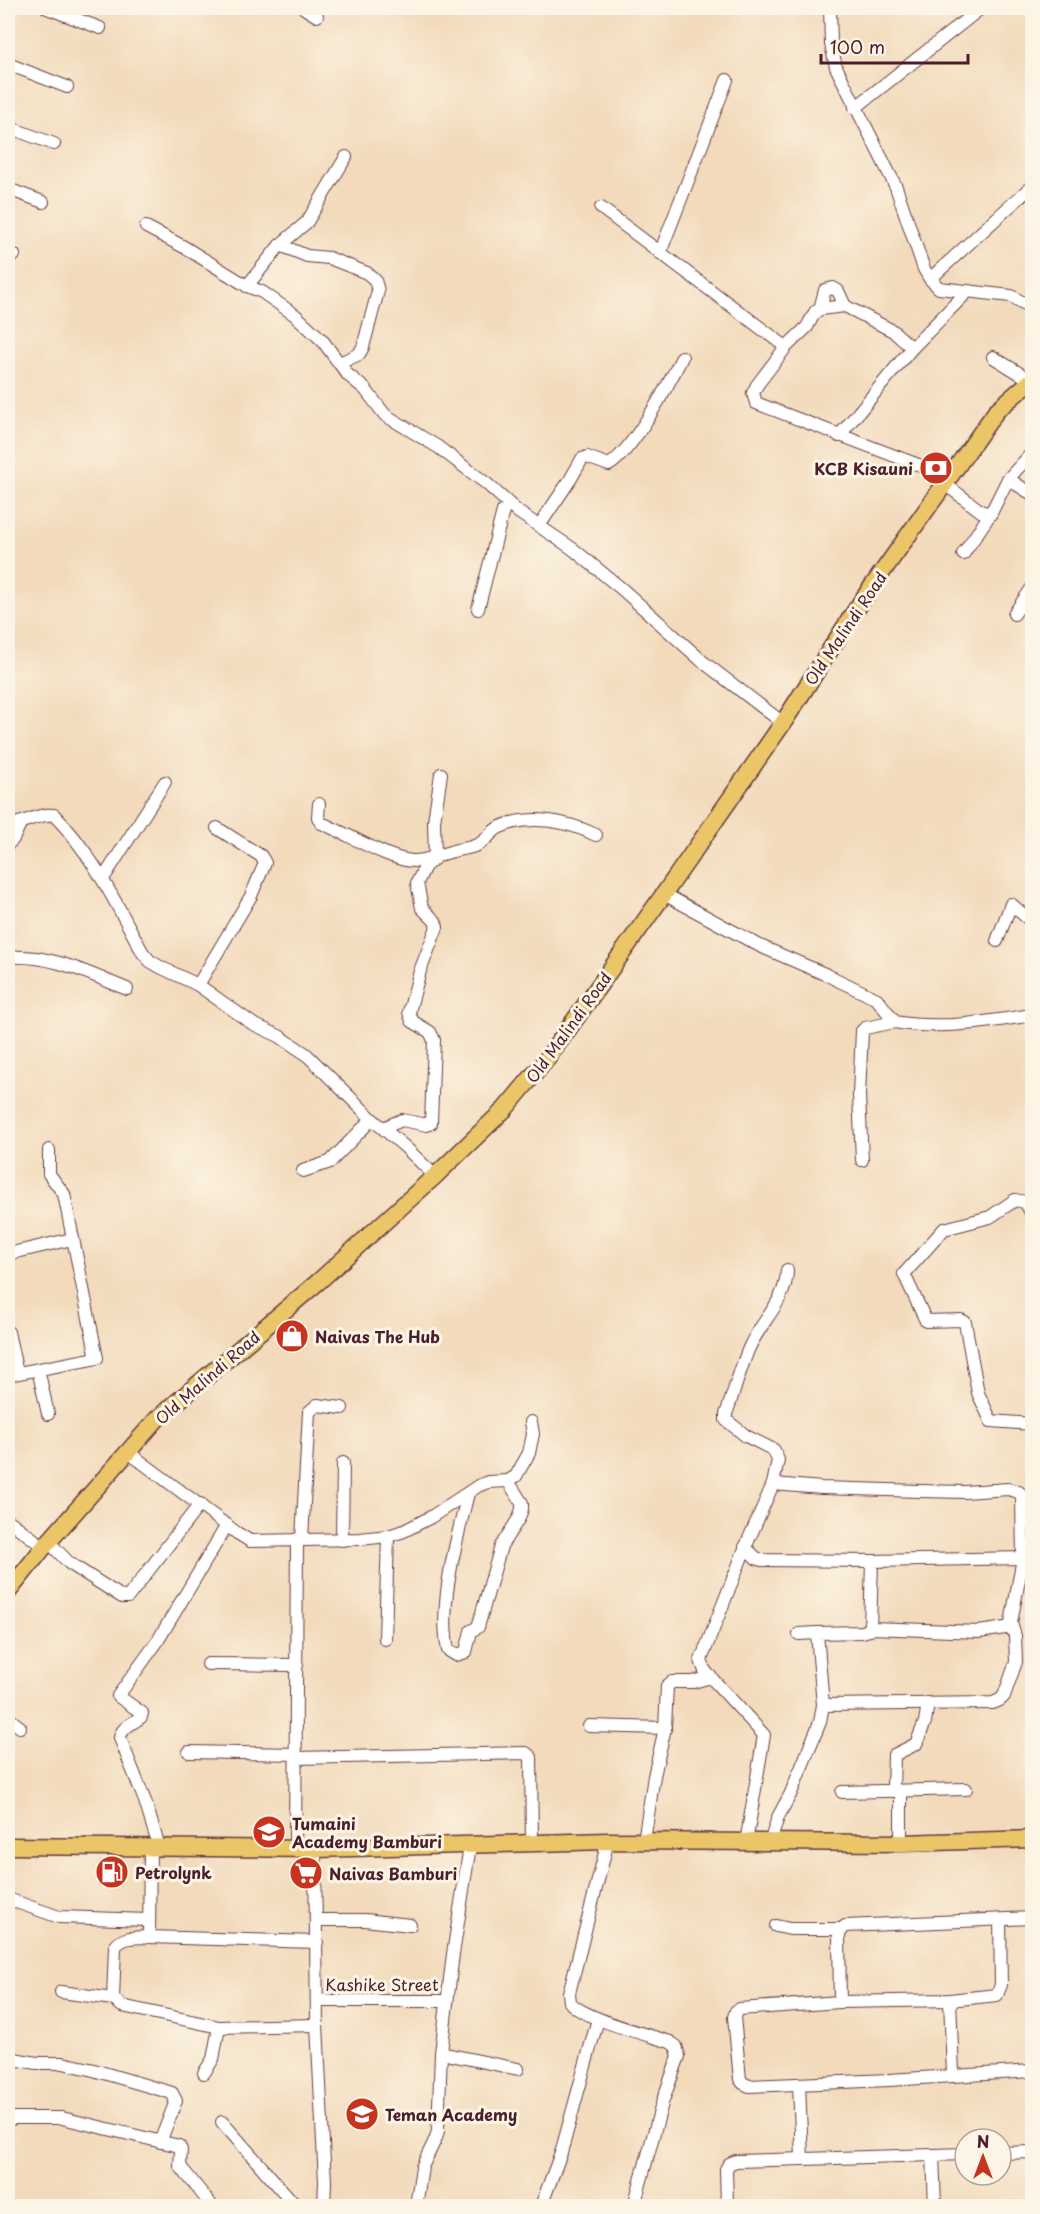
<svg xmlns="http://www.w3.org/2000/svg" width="1040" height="2214" viewBox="0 0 1040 2214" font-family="'Playpen Sans',sans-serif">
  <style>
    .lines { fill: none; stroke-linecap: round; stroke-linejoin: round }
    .minor-casing { stroke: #633b41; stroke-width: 14 }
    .major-casing { stroke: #633b41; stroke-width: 19 }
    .minor { stroke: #fff; stroke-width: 12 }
    .major { stroke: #ebc669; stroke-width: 16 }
    .labels { text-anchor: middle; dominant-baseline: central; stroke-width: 6; stroke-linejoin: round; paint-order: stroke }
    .poi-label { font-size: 16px; font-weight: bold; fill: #4a1f2b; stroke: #fcf5e5; text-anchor: start }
    .street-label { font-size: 16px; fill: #4a1f2b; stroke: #fcf5e5 }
  </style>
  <rect width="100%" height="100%" fill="#fcf5e5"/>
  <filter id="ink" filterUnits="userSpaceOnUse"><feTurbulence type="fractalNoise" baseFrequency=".0167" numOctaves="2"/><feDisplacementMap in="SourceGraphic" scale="12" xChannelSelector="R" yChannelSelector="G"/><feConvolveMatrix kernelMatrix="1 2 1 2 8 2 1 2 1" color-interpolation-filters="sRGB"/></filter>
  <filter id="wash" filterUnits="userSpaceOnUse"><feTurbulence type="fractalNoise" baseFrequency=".008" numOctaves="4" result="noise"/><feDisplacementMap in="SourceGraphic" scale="24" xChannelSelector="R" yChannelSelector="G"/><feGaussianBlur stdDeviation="1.35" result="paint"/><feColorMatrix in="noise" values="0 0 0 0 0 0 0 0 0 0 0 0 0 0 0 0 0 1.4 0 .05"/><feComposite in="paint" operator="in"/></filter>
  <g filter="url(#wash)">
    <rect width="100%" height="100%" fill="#f2dabb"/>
  </g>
  <g filter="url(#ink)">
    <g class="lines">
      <defs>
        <g id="minor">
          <path d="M47,8l53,20"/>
          <path d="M304,8l13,8"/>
          <path d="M830,8l1,36 5,23 60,120 28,82 6,10 9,9 72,8 21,12"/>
          <path d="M1031,8l1,2"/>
          <path d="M8,64l59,23"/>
          <path d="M855,108l126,-100"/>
          <path d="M8,127l46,17"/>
          <path d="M8,189l35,13"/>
          <path d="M601,208l185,139"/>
          <path d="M146,227l38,20 63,39 15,6 33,23 27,25 26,35 17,14 20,26 53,32 49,37 31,28 55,37 50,41 79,71 81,62"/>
          <path d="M280,245l27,11 22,2 38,15 8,7 3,11 -15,56 -4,7 -19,9"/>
          <path d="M8,253l6,2"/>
          <path d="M660,253l67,-173"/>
          <path d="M930,279l102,-93"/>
          <path d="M247,286l33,-41 27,-23 39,-65"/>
          <path d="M820,309l5,-19 8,-2 5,3 7,15"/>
          <path d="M912,348l-19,-17 -48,-25 -25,3 -5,3 -8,15 -21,20 -29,38 -4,8 3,10 194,74"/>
          <path d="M993,357l39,24"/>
          <path d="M839,436l73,-88 56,-57"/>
          <path d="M1008,479l24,15"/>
          <path d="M945,484l37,28 9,1 17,-34 24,-26"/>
          <path d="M539,526l31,-46 12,-21 5,-2 22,8c24,-15 60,-81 73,-108"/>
          <path d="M963,554l28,-41"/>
          <path d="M478,609l25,-98"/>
          <path d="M1014,614l18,-26"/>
          <path d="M319,804l-1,13 3,6c24,9 69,38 93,38 14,0 24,-6 36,-9 8,-3 18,-3 27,-7 8,-3 13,-12 21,-17 30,-15 69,-7 98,7"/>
          <path d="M8,825c16,-1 30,-12 46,-10 39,39 62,89 89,138l7,8 10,6 38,18 55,39 26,12 27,18 66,65"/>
          <path d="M8,844l5,-5 7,-15"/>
          <path d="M103,879l62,-97"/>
          <path d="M664,894l96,52 67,29 50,24 18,23c42,8 95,0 137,-7"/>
          <path d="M997,941l14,-37 21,18"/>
          <path d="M8,957c44,-3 79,16 119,32"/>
          <path d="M198,985l53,-89 14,-33 -4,-7 -44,-28"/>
          <path d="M383,1128l19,-8 25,5 4,-2 3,-83 -4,-8 -18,-11 -3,-9 11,-41 17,-44 -2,-6 -13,-13 -5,-25 8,-17 10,-8 -1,-37 7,-47"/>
          <path d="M862,1160l-3,-65 3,-64 3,-3 30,-6"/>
          <path d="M303,1171l27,-9 42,-43 33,28 30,29"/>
          <path d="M1032,1214l-7,-12 -10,-2 -25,17 -46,12 -40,45 22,47 35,-1 4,2 13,71 13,28 41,3"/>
          <path d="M8,1254l64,-15"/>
          <path d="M8,1332l9,41"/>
          <path d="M38,1369l10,45"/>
          <path d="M8,1375l89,-17 -33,-164 -15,-20v-24"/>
          <path d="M128,1452l109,81 13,8 110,-2 28,-3 16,-5 27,-14 47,-31 10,-4 20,-1 8,-5 13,-23 4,-19 -2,-12"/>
          <path d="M773,1484l49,4 98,3 45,1 43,-3 11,3 3,5 1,61 -12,65 4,13 1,26 -12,34 -4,4 -7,3 -170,2"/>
          <path d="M468,1493c-11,47 -30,110 -20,157l8,5 10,-3 5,-21 7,-4 23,-81 18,-28 3,-9v-6l-14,-22"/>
          <path d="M8,1520l36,27"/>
          <path d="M302,1539l7,-127 8,-7 25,3"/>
          <path d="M342,1540l1,-77"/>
          <path d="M49,1542l20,21 53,34h6l72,-93"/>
          <path d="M745,1547l11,11 6,2 110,1"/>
          <path d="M871,1628l108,4 33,-5"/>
          <path d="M799,1634l18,-1"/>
          <path d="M385,1639l3,-103"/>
          <path d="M208,1664l89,1"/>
          <path d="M8,1718l12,9"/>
          <path d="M589,1726l76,2"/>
          <path d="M189,1752l107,2"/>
          <path d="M296,1758l230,-5 5,4 1,86"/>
          <path d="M893,1791l1,-36 22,-11 9,-22 3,-19"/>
          <path d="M901,1791v52"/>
          <path d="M842,1792l124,-3"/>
          <path d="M608,1841l-39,152 1,9c11,16 79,33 100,40l6,4 3,10 -16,44 -29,106"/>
          <path d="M644,1841l10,-65 11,-48 2,-42 5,-4h21l18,-5"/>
          <path d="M746,1843l18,-108 -59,-64 -4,-11 47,-119 25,-57 5,-24 -4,-10 -28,-14 -20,-16v-6c8,-22 14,-45 23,-66 12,-27 38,-48 38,-78"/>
          <path d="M770,1843l8,-26 13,-24 29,-71 3,-17 -6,-72 45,-1 8,-2 2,-69 151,-3"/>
          <path d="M470,1846l-17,108 -12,99 77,16"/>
          <path d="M150,1847l-1,90 168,5"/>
          <path d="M159,1847l-14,-46 -25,-63c1,-11 14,-15 21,-21l1,-4 -24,-17 39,-54 70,-117"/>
          <path d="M295,1849l2,-310"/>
          <path d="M315,1849l2,176 8,157 -1,24"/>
          <path d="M8,1899l51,18 90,3"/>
          <path d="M316,1920h49l45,5"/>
          <path d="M1000,1920l1,65 -4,10 -47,5 -110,2 -101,7 -3,2 -2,6 6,62 3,4 6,3 140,-6 143,-9"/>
          <path d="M776,1926l14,3h51"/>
          <path d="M61,1992l52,7 9,7 97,21 98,-2"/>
          <path d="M113,1999l2,-52c9,-12 21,-9 34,-10"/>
          <path d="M950,2000l3,74"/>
          <path d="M317,2001h130"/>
          <path d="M840,2002l-1,-68 6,-8 187,-8"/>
          <path d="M8,2058l29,5h26l27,6 82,24 4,8 -16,41"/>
          <path d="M204,2073l9,-14 6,-32"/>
          <path d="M799,2084l3,75"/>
          <path d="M8,2120l7,-2h47l117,28 2,4 -1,16 32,40"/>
          <path d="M222,2122l74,84"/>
          <path d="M1001,2153l31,-1"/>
          <path d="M933,2155l2,51"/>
          <path d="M416,2206l6,-39 14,-29 2,-7 3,-78"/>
          <path d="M541,2206l20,-53 37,-134"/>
          <path d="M727,2206l-1,-37 3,-5 7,-3 229,-7"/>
        </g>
        <g id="major">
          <path d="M8,1592l36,-45 113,-128 161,-137 117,-106 70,-67 42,-50 117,-165 119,-171 78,-121 136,-192 35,-30"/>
          <path d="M8,1846l307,3 293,-8 293,2 131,-4"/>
        </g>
      </defs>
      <use href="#minor" class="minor-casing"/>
      <use href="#major" class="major-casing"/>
      <use href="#minor" class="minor"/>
      <use href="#major" class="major"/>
    </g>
  </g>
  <defs>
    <symbol id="bank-disc" viewBox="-11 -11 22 22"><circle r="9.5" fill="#c8321e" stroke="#fcf5e5"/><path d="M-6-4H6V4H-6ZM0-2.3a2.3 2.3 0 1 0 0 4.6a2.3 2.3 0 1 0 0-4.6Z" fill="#fff"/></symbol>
    <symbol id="shop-disc" viewBox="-11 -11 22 22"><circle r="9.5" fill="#c8321e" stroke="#fcf5e5"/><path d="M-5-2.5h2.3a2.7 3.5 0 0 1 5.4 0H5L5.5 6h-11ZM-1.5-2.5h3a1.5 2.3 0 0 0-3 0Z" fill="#fff"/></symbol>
    <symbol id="school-disc" viewBox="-11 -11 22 22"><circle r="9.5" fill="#c8321e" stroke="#fcf5e5"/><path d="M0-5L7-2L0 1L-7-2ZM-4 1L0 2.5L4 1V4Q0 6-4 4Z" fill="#fff"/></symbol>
    <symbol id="fuel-disc" viewBox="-11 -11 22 22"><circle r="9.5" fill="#c8321e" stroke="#fcf5e5"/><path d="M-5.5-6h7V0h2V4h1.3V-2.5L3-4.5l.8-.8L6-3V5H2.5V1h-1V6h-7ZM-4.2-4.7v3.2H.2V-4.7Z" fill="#fff"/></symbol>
    <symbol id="supermarket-disc" viewBox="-11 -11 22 22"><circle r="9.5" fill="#c8321e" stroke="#fcf5e5"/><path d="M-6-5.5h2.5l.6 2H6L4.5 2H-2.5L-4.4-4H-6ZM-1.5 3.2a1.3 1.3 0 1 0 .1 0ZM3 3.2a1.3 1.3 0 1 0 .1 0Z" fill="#fff"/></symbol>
  </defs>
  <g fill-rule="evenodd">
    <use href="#bank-disc" x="917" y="449" width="38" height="38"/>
    <use href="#shop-disc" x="273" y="1317" width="38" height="38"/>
    <use href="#school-disc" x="250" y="1813" width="38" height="38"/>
    <use href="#fuel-disc" x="93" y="1853" width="38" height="38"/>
    <use href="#supermarket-disc" x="287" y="1854" width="38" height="38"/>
    <use href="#school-disc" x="343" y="2095" width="38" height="38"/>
  </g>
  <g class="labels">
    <g class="poi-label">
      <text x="913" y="468" text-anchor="end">KCB Kisauni</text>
      <text x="315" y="1336">Naivas The Hub</text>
      <text x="292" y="1823">Tumaini<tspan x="292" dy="18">Academy Bamburi</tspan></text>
      <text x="135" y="1872">Petrolynk</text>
      <text x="329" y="1873">Naivas Bamburi</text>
      <text x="385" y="2114">Teman Academy</text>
    </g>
    <g class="street-label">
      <text transform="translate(845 628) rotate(-56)">Old Malindi Road</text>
      <text transform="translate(568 1027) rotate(-54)">Old Malindi Road</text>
      <text transform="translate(207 1377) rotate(-41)">Old Malindi Road</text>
      <text x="382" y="1984">Kashike Street</text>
    </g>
  </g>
  <rect width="1040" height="2214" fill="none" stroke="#fcf5e5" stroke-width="30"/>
  <g transform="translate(983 2157)"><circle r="28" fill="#fcf5e5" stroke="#b59f9b" stroke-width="1.5"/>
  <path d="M0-4.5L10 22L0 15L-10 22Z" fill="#c8321e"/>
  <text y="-9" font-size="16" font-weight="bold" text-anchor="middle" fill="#4a1f2b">N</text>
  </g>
  <path d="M821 54v9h147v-9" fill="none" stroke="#4a1f2b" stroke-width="3"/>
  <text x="830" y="54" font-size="18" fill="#4a1f2b" stroke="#fcf5e5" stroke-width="4.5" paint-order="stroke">100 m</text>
</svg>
